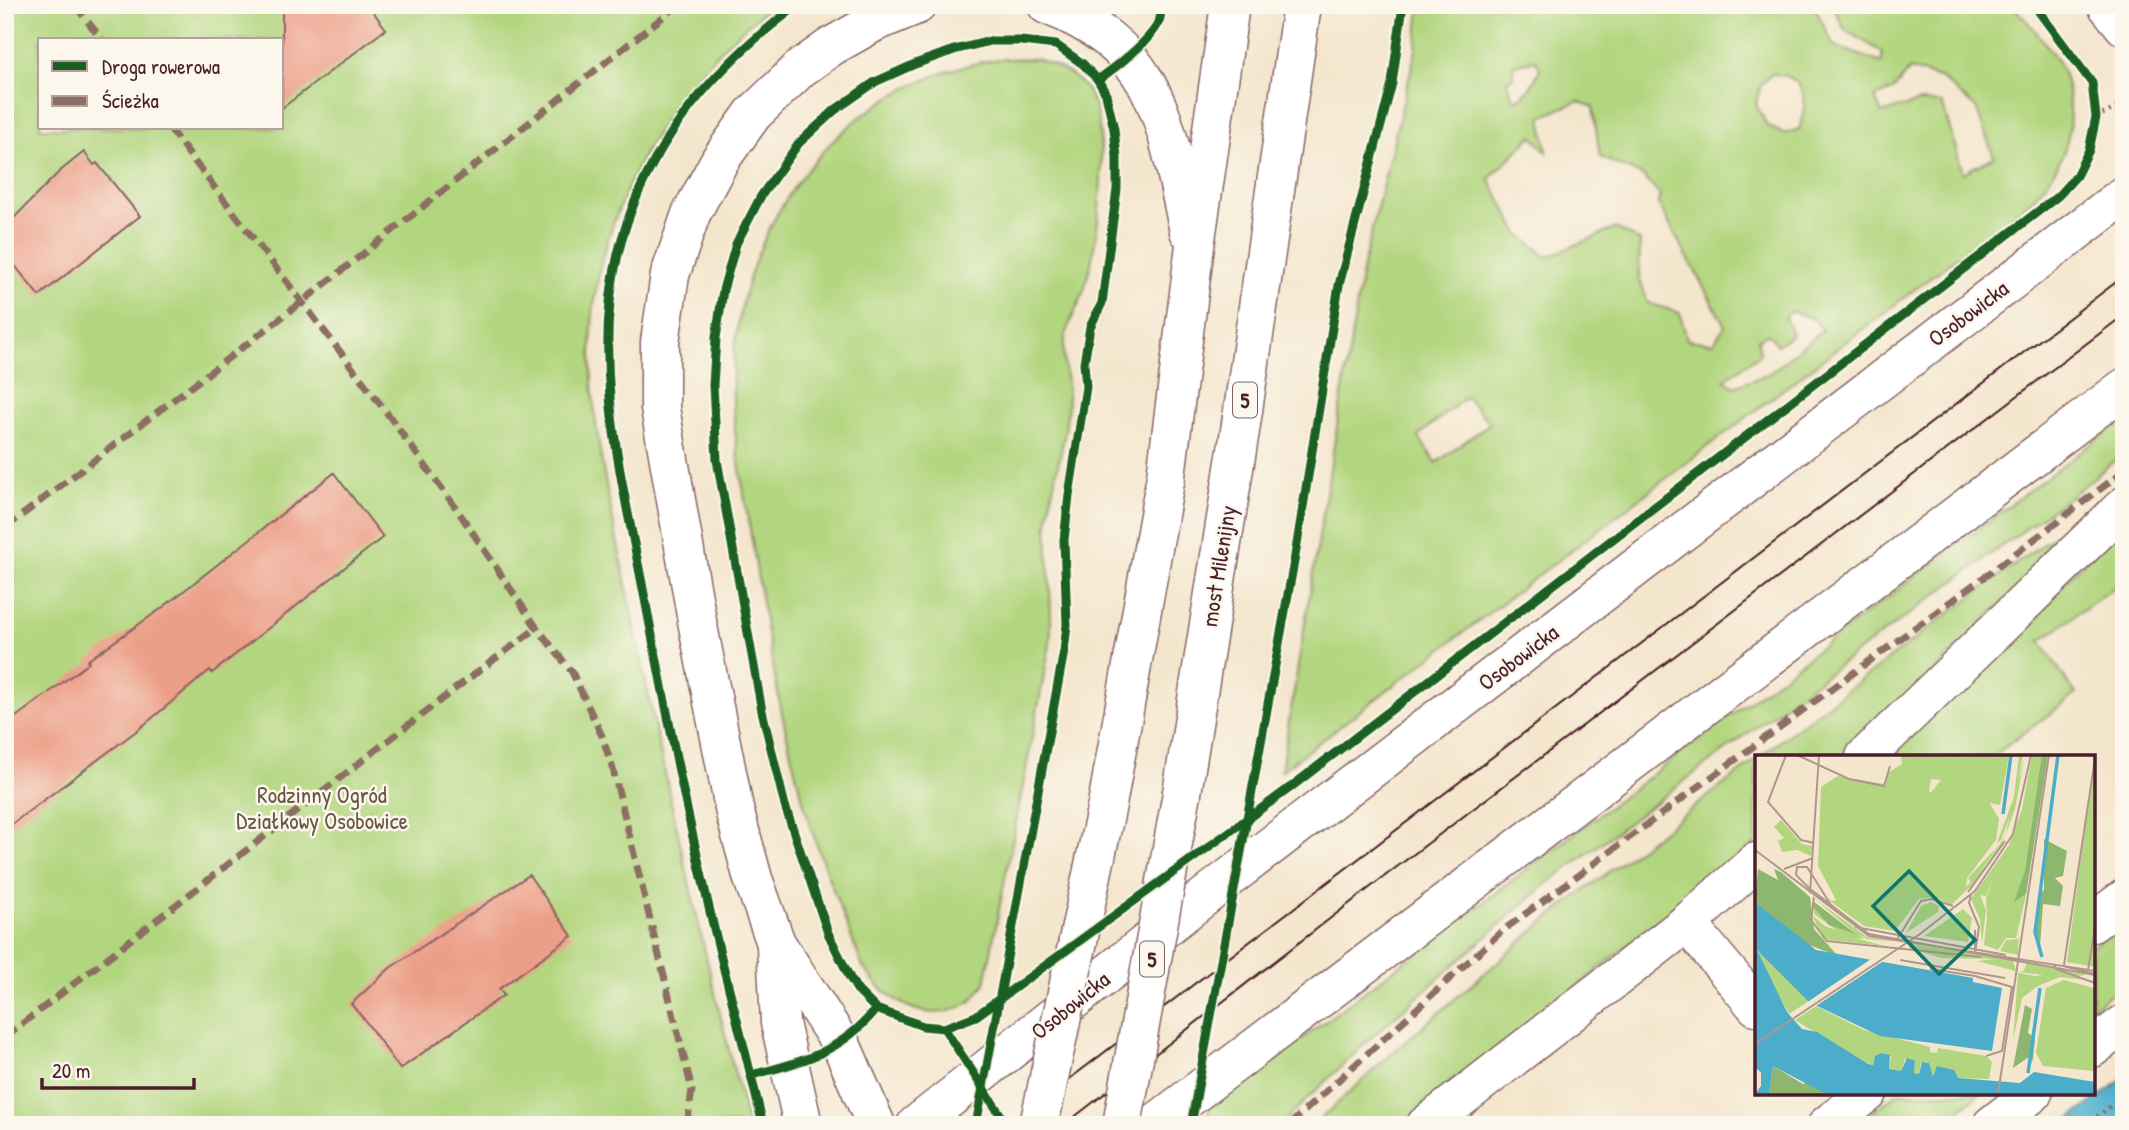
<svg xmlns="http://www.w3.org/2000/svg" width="2129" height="1130" viewBox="0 0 2129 1130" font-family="'Patrick Hand',sans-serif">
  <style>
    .green { fill: #b2d67f; stroke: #7e7a55; stroke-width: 2; fill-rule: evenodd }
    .water { fill: #4badca; stroke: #4a667a; stroke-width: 2 }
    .building { fill: #ec9f88 }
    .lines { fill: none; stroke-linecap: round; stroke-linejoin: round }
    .minor-casing { stroke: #866564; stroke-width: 41 }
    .major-casing { stroke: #866564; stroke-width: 41 }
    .path { stroke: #866564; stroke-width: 4.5; stroke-dasharray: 2 5; stroke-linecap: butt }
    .minor { stroke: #fff; stroke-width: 38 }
    .major { stroke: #fff; stroke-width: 38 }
    .tram { stroke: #4a1f2b; stroke-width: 2 }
    .major-bridge-casing { stroke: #866564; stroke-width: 41; stroke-linecap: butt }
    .major-bridge { stroke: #fff; stroke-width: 38 }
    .quiet { stroke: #8d6e63; stroke-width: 7; stroke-dasharray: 14 7; stroke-linecap: butt }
    .cycleway-casing { stroke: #fbf7ec; stroke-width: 13 }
    .cycleway { stroke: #1b5e20; stroke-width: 9 }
    .labels { text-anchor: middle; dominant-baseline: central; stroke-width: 5; stroke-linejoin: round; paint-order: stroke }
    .shield { fill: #fbf7ec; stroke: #7f6065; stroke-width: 2 }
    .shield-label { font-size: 21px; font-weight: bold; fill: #4a1f2b }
    .street-label { font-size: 23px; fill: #4a1f2b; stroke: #fbf7ec }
    .park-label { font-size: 23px; fill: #695644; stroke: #fbf7ec }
    .inset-river { fill: none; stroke: #4badca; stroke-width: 3.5 }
    .inset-road { fill: none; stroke: #b0968c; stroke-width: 2 }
    .view { fill: #0f766e; fill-opacity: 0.15; stroke: #0f766e; stroke-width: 3.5 }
    .inset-edge { fill: none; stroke: #4a1f2b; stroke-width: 3.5 }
  </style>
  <rect width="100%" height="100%" fill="#fbf7ec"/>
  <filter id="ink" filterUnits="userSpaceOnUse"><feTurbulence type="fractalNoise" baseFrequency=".0143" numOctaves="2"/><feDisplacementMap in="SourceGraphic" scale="14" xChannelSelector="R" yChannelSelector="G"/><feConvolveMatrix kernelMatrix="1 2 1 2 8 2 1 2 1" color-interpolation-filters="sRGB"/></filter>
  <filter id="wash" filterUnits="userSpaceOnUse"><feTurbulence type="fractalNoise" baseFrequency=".00686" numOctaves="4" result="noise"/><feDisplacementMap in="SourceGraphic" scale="28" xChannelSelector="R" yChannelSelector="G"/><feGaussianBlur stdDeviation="1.57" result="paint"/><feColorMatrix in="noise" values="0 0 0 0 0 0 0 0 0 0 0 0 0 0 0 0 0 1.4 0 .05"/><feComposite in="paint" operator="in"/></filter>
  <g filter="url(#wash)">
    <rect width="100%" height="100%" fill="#f4e6cd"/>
    <g class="green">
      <path d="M5,5h768c-84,58 -158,177 -176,278 -19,107 13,217 33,321 34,174 73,348 118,521h-743zM40,40h242v88h-242z"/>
      <path d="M1420,5h592c17,19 36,38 48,61 6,11 8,24 9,37 5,40 -11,69 -38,98l-750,570 82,-505 53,-216zM1814,6l20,2 11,22 37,22v11l-48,-17zM1536,60l4,8c-5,13 -12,28 -26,32l-7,-19 6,-4 1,-12zM1910,69l32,10 34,29 18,49 -31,16 -21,-70 -23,-1 -38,11 -6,-16 18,-7zM1771,74c36,1 38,26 28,55l-15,5 -17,-8 -11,-22 4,-17zM1578,101l15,6 7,50 43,19 17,19 -2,8 67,123 -12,17 -26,-3 -7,-27 -32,-10 -9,-26 1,-36 -24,-13 -69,29 -28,-23 -30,-55 43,-43 15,16 -6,-35zM1791,311l23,8 8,11 -52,43 -35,14 -11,-7 36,-26 -2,-14 10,-7 9,12 15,-10 -7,-18zM1466,397l24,26 -54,40 -18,-27z"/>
      <path d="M1036,59c24,7 52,22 59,48 13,48 4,136 -11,183 -6,19 -18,34 -20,55 -2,18 4,34 4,52 0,42 -17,84 -20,126 -2,40 6,81 2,121l-65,339c-5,6 -10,16 -17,20 -42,25 -83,-3 -106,-38 -20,-54 -44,-109 -59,-165 -24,-85 -37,-172 -51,-259 -11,-64 -25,-131 -17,-196 10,-79 40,-143 94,-200 44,-45 101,-74 163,-85 14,-2 30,-1 44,-1z"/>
      <path d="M2124,419v34l-48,39 -253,185 -279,209 -171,150 -93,89h-74l3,-16z"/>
      <path d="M2110,495l-262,262h-89l193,-146z"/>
      <path d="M2124,524v56l-84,61 36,53 -84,63h-110z"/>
      <path d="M1756,760v83l-353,282h-89l75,-69 163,-141z"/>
      <path d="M2124,922v62l-32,24v-62z"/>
      <path d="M1898,1093h83l-42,32h-61l-8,-11z"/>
    </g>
    <path class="water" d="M2124,1078v47h-62z"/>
    <g id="blocks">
      <g class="building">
        <path d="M282,5h86l18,24 -104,79z"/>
        <path d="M84,152l10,13 3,-2 43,53 -101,80 -34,-43v-26l54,-55z"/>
        <path d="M334,473l49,64 -171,136 -2,-3 -71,59 -134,100v-104l84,-62 -2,-2 75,-53z"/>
        <path d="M529,875l43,61 -73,53 5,6 -104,74 -36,-50 -13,-15 39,-36z"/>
      </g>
    </g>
  </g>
  <g filter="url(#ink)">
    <use href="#blocks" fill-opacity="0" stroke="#866564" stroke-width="2"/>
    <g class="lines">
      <defs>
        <g id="minor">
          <path d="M1865,757l259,-251"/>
          <path d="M1687,923l69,83"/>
          <path d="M2092,923l32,-24"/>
          <path d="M2092,1048l32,-24"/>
          <path d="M916,1125l301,-238 907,-692"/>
          <path d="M1153,1125l971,-737"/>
          <path d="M1426,1125l261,-202 69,-61"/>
          <path d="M1827,1125l41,-32"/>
          <path d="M1992,1125l41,-32"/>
        </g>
        <g id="major">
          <path d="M1047,5c115,44 118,120 142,226"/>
          <path d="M2107,5l17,21"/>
          <path d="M1182,793l58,-362 62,-426"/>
          <path d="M1096,856l11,-51 59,-329 28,-223 36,-248"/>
          <path d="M776,945l4,78 23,102"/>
          <path d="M876,1125l-35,-81 -65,-101 -23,-64 -18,-66 -38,-192 -37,-213v-66l10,-67 21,-61 29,-54 33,-46 48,-46 31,-22 41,-23 44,-18"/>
        </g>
      </defs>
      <use href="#minor" class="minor-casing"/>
      <use href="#major" class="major-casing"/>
      <g class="path">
        <path d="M2096,117l21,-9"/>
        <path d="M2118,1101l6,8"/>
        <path d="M2086,1125l38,-29"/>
      </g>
      <use href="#minor" class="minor"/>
      <use href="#major" class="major"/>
      <g class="tram">
        <path d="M1009,1125l1115,-849"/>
        <path d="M1064,1125l317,-246 743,-564"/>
      </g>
      <defs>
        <g id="major-bridge">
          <path d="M1039,1125l57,-269"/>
          <path d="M1122,1125l60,-332"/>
        </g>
      </defs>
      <use href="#major-bridge" class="major-bridge-casing"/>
      <use href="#major-bridge" class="major-bridge"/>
      <g class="quiet">
        <path d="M75,5l27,35"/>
        <path d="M5,14l11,-9"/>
        <path d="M169,128l218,285 69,95 81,120 35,44 30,64 11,33 79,321 -5,35"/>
        <path d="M5,528l297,-226 376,-297"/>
        <path d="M5,1037l464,-359 68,-50"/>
        <path d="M1289,1125l213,-194 497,-365 125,-95"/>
      </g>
      <defs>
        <g id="cycleway">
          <path d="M1098,80c17,-12 52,-39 61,-58 2,-5 2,-12 2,-17"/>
          <path d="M944,1028l63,97"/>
          <path d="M751,1075c50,-12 92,-24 125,-66"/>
          <path d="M763,1125c-16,-69 -35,-137 -51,-205 -26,-108 -47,-217 -68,-326 -21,-111 -53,-227 -26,-340 25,-105 95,-187 180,-249"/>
          <path d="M976,1125l88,-474 3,-26 -3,-85 5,-45 17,-108 -2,-24 6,-36 12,-24 15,-114v-32l-3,-28 -8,-35 -8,-14 -15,-16 -27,-19 -35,-4h-31l-36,9 -39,14 -40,18 -40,28 -36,33 -38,53 -25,48 -13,46 -7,48 -3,47 4,75 45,251 23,95 43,127 22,45 8,13 18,18 47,17 21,2 32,-12 315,-229 767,-591 18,-20 13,-26 7,-33 -4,-34 -58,-78"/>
          <path d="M1191,1125l104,-569 44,-271 53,-202 11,-78"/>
        </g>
      </defs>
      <use href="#cycleway" class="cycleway-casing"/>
      <use href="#cycleway" class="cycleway"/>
    </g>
  </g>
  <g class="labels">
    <g class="shield">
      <rect x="1233" y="382.5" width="24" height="35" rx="5"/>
      <rect x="1140" y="941.5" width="24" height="35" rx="5"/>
    </g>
    <g class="shield-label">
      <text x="1245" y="400">5</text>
      <text x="1152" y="959">5</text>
    </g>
    <g class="street-label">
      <text transform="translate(1968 313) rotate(-37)">Osobowicka</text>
      <text transform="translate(1218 566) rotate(-81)">most Milenijny</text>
      <text transform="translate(1518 657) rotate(-37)">Osobowicka</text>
      <text transform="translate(1070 1005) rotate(-39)">Osobowicka</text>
    </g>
    <g class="park-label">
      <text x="322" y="794">Rodzinny Ogród<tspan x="322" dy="26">Działkowy Osobowice</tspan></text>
    </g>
  </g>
  <g transform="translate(1755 755)">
    <rect width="340" height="340" fill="#f4e6cd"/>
    <path d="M146,0h108l-9,50 -69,-13 10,-12 -10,-1 -2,13 -44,-7 4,-13 13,-8zM264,0h4l-9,50 -13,35 -4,3 17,-46zM270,0l-10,54 -13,35 -16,25 -13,15 -22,21 -16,-8 -16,2 -24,32 -31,-5 -34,-25 -1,-5 2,5 5,-1 -18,-34 3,-79 17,-11 151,26 10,17 -3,21 -29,38 -1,9 5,-5 -3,-4 31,-33 -19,28 -17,20 22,-26 20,-31zM277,0h16l-22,140 -10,43h-10l-8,12 -14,-5 3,-29 -1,-17 7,-22 -7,19 -6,-1 6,15 -4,33 -2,-24 -9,-20 38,-54 13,-36zM339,7v205l-27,-5zM26,65l21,24 10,2 -1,10 -14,-6 -15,2 -4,-11 6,-3 -10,-11zM60,144l52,38 28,5 -28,-3 -9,-5 6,5 -9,-1 30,8 -62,-7 -11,-24 13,11 11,4 -22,-16 -1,-7 17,18 27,10zM176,147l8,4 -1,6 -32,21 15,-27zM208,154l9,9 -4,24 -44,-6zM264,173l-1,27 -18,-4 6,-11 12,-1zM156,189l101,14 4,13 -39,-10 18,-2 -54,-1 -32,-10zM3,195l3,1 48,50 -20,13 -30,-53zM272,206l60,14 -11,1 18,5 -34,-4 -22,9 -16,12 -9,42 5,-67 18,3 7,-1 -25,-3 6,-1zM309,225l30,8v83l-51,-5 -7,-13 10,-65zM61,251l48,24 66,17v5l7,1 1,-5 48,8 6,6 -3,17 -31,-1 -19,-12 -8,10 -4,-14 -6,1 -2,11 -5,-1 1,-10 -10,-4 -4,12 -12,-2 2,-13 -7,-3 -10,5 -1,7 -9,-3 -69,-42z" fill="#b2d67f"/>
    <path d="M287,0h6l-22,139 -12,8 11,-31zM289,84l23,12 -4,25 -8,2 8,8 -3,20 -17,-2 -3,43 -6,-15 5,-38 5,-4zM3,114l20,11 -4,-11 7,3 29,25 4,32 24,27 -34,-13 -49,-41zM58,146l44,34 -28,-10 -16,-18zM270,250l7,4 -4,24 7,5 -2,21 -2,5 -2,-7 -16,11zM18,311l30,18 6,-2 17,12h-57z" fill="#8db76e"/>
    <path d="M0,147l61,48 157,28v4l29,6 -10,63 -112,-15 -71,-34 -52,-52 30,62 15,17 15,3 51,32 5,1 2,-9 7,-3 8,2 -1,14 12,2 6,-13 8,3 -1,12 5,1 3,-12 7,1 4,13 4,-10 17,4 4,8 62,5 14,-11 61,10 -1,12h-268l-53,-28 -4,28h-14l6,-8v-14l-6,-4z" fill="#4badca"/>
    <path d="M119,202l11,3 -72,48 -7,-5z" fill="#f4e6cd"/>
    <path class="inset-river" d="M248,59l8,-59M287,202l-7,-25 23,-177M273,318l12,-85"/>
    <path class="inset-road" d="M31,0l-18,47 33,38 13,3M42,0l52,24 35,7 6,-20M0,95l114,86 226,35M29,114l29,-11M213,137l37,-51M55,138l9,-138M216,140l-2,8 10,24 -4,26M59,142l-3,23 16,21 154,16M76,150l-24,-38h-10l-1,8 13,13 60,46 226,41M100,172l151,28M220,175v23M141,186l25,-40 11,-2 21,7M145,205l105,18M299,209l2,5 39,14M175,210l1,4 44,7M309,210l31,-207M308,211l32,8M333,215l7,-42M220,221l37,11 -10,64 -16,5M0,289l165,-110 55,-43 38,-57 18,-79M243,339l51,-339"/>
    <path class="view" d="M154,116l66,69 -36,34 -66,-68z"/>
    <rect width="340" height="340" class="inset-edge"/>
  </g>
  <rect width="2129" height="1130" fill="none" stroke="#fbf7ec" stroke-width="28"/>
  <rect x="38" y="38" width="245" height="91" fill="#fbf7ec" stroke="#b4a19f" stroke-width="2"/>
  <rect x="52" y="61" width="35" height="10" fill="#1b5e20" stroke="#b4a19f" stroke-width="2"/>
  <text x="102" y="74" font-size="21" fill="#4a1f2b">Droga rowerowa</text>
  <rect x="52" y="96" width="35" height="10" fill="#8d6e63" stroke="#b4a19f" stroke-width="2"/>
  <text x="102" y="108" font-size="21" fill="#4a1f2b">Ścieżka</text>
  <path d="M42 1078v10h152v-10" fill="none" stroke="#4a1f2b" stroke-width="3.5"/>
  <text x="52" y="1078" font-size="21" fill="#4a1f2b" stroke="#fbf7ec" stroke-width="5" paint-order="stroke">20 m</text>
</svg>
